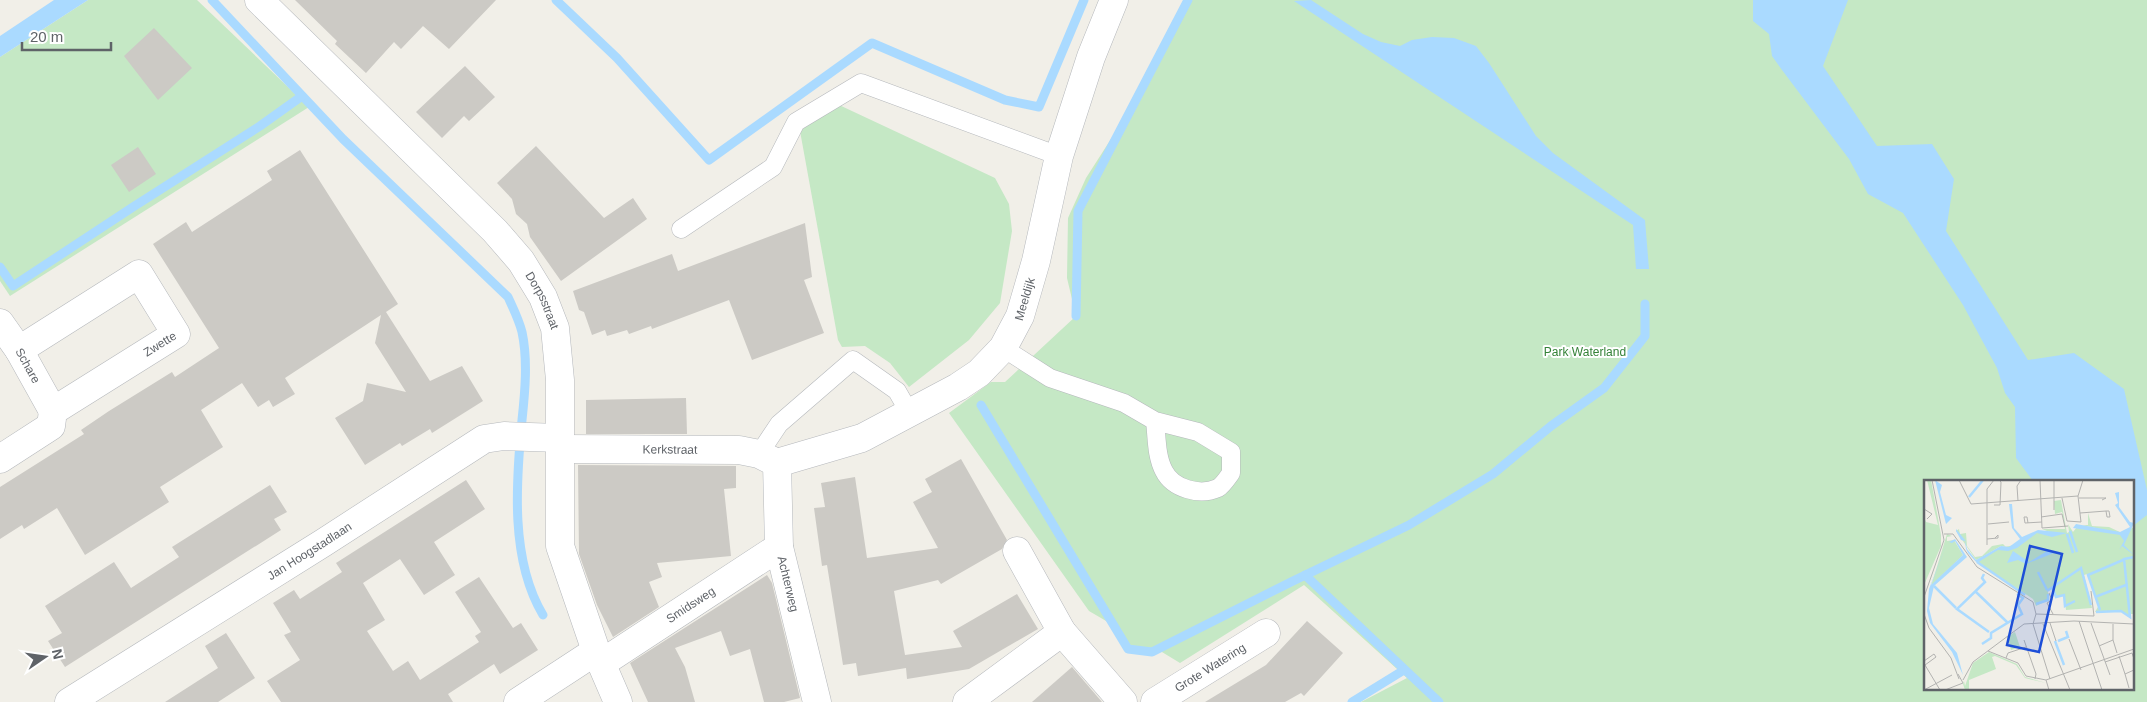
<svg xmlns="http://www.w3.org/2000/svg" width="2147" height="702" viewBox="0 0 2147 702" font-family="Helvetica,sans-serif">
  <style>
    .green { fill: #c5e8c5; fill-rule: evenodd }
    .water { fill: #aadaff }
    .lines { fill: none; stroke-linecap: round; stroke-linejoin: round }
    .stream { stroke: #aadaff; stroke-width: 9 }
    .building { fill: #cccac5 }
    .service-casing { stroke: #b5b8bc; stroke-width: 19 }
    .minor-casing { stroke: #b5b8bc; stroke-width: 29 }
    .service { stroke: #fff; stroke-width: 18 }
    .minor { stroke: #fff; stroke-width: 28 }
    .labels { text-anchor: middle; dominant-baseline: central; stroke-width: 4; stroke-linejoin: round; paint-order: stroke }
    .street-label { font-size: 12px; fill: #5f6368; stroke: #fff }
    .park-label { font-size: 12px; fill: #348238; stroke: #fff }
    .inset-river { fill: none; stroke: #aadaff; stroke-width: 2.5 }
    .inset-road { fill: none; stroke: #b3b3b1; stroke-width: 1 }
    .view { fill: #1d4ed8; fill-opacity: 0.15; stroke: #1d4ed8; stroke-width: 2.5 }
    .inset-edge { fill: none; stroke: #5f6368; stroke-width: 2.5 }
  </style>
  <rect width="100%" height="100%" fill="#f1efe8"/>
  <g class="green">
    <path d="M88,0h109l112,107 -299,189 -10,-15v-224z"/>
    <path d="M1186,0h961v702h-786l46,-24 -103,-93 -124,78 -23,-14 -5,3 -24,-3 -15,-24 -24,-14 -140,-198 42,-31h14l71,-66 -9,-38 1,-60 18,-40 41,-64 40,-69zM1926,481h207v207h-207z"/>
    <path d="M837,104l158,74 14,26 3,27 -12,72 -31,37 -60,47 -19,-24 -25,-17 -23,1 -4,-7 -38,-209z"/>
  </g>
  <g class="water">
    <path d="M54,0h34l-88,57v-21z"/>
    <path d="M1311,0l52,34 18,8 19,4 12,-6 20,-3 22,1 22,8 13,17 47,73 17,17 92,67 4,49h-13l-3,-44 -339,-224z"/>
    <path d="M1753,0h95l-25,66 54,80 55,-2 22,35 -8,52 82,129 46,-7 50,36 23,101v25l-14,11v-45h-100l-17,-23 -1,-51 -10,-14 -8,-25 -34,-63 -60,-92 -35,-19 -19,-35 -67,-89 -10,-14 -3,-22 -16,-13z"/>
  </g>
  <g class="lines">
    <g class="stream">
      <path d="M212,0l131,139 165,158c5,11 11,23 14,35 6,28 3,60 0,88 -6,62 -12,140 21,195"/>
      <path d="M556,0l61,58 92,102 163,-117 133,57 34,7 45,-107"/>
      <path d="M0,267l13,19 120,-79 127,-81 42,-30"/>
      <path d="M1076,316l2,-105 110,-211"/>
      <path d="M981,405l147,244 24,3 141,-71 116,-56 84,-51 58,-48 53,-38 41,-52v-32"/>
      <path d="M1305,575l134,127"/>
      <path d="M1352,702l52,-32"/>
    </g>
  </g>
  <g class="building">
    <path d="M295,0h201l-47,49 -26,-23 -22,23 -7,-7 -28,31 -31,-29 2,-3z"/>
    <path d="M154,28l38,40 -34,32 -34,-44z"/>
    <path d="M465,66l30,31 -26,24 -5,-5 -22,22 -26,-26z"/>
    <path d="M536,146l68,72 29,-20 14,21 -86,62 -31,-44 -3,-13 -11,-10 -4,-15 -15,-16z"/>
    <path d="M138,147l18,27 -27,18 -18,-27z"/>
    <path d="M300,150l98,154 -12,8 44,69 32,-15 21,35 -51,32 -2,-4 -28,17 -2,-3 -35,22 -30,-47 28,-17 4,-18 39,9 -31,-49 6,-28 -96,63 10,16 -22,13 -4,-7 -11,7 -16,-24 -41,27 22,37 -63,40 9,15 -84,53 -28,-47 -33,21 -2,-4 -22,14v-52l84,-53 -3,-4 28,-19 63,-39 3,5 44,-29 -66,-104 33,-22 6,10 80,-52 -5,-9z"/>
    <path d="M805,223l7,54 -8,3 20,53 -72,27 -23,-60 -77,29 -1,-3 -22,8 -2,-4 -20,6 -2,-6 -13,5 -8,-23 -5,-2 -6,-19 99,-37 6,17z"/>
    <path d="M686,398l1,36h-101v-34z"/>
    <path d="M961,459l46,81 -5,9 -61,35 -3,-4 -44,11 11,64 57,-8 -9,-16 64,-37 21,35 -69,40 -62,10 -1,-11 -48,8 -2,-13 -13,2 -16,-100 -5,1 -8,-58 11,-1 -4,-24 34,-6 12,81 71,-10 -25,-46 19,-10 -7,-13z"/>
    <path d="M578,465l158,1v22l-12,1 7,67 -74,7 5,14 -13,5 10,25 -46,30 -16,-32 -18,-51z"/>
    <path d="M466,480l19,29 -51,33 21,33 -31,20 -24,-36 -37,24 22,37 -18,11 26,40 15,-10 12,19 59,-38 -4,-6 6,-4 -26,-40 24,-15 34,51 8,-5 17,27 -38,24 -6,-10 -46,30 5,8h-172l-14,-21 33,-21 -16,-25 7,-3 -18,-29 21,-13 6,9 42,-27 -6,-9z"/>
    <path d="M270,485l17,27 -13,7 7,11 -216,137 -17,-26 14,-8 -17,-27 69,-44 17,26 48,-31 -7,-10z"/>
    <path d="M767,575l5,8 28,115 -16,4h-20l-14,-53 -20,7 -9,-25 -46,17 10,19 10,35h-47l-18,-39z"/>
    <path d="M1307,621l36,32 -39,43 -3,-3 -16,9h-80l61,-37z"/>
    <path d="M226,633l29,45 -37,24h-53l53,-34 -13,-22z"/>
    <path d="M1072,667l30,35h-70z"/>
  </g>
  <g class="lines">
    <defs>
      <g id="service">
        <path d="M681,229l92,-62 23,-45 65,-39 198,73"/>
        <path d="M1003,348l47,30 74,25 31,18 43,11 33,20v21c-3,4 -8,12 -13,15 -18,8 -45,1 -54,-17 -8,-15 -7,-34 -9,-50"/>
        <path d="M759,454l20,-30 74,-64 44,31 12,21"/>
      </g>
      <g id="minor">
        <path id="s1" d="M259,0l236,231 26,30 22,36 12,31 5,52v166l36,105 22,51"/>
        <path id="s2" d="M0,323l19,27 34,61"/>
        <path id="s3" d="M560,449l179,1 20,4 18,9"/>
        <path id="s4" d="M0,459l51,-33 2,-15 123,-77 -37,-60 -120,76"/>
        <path id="s5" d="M777,463l85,-25 96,-51 21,-14 24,-25 17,-32 16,-55 23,-105 32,-99 23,-57"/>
        <path id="s6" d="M777,463l2,84 38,155"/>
        <path d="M1017,551l45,81"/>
        <path id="s7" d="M602,663l177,-116"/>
        <path id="s8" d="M69,702l254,-159 161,-104 20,-3 55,2"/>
        <path d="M518,702l78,-51"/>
        <path d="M967,702l95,-70 61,70"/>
        <path id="s9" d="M1155,702l111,-69"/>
      </g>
    </defs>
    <use href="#service" class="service-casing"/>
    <use href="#minor" class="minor-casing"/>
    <use href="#service" class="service"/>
    <use href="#minor" class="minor"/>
  </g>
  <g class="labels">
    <g class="street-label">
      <text stroke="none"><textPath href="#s5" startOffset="311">Meeldijk</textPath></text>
      <text stroke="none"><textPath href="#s1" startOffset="415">Dorpsstraat</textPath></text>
      <text stroke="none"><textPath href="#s4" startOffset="202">Zwette</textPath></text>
      <text stroke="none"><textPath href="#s2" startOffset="51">Schare</textPath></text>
      <text stroke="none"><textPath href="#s3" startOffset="110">Kerkstraat</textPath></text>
      <text stroke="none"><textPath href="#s8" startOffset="284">Jan Hoogstadlaan</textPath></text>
      <text stroke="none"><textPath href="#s6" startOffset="122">Achterweg</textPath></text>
      <text stroke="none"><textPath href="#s7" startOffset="106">Smidsweg</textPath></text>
      <text stroke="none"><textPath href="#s9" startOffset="65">Grote Watering</textPath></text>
    </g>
    <g class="park-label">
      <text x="1585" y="352">Park Waterland</text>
    </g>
  </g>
  <g transform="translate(1924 480)">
    <rect width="210" height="210" fill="#f1efe8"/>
    <path d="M3,0h4l10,55v11l-17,39v-68l2,5 12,3zM137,20l6,33 2,-1 -1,-8 5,8 4,-5 37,5 -32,-7h6v-12l4,13 17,1 13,6 12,-6v87h-4v4l-8,-7 -27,1 4,-7 -12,-31 -3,1 8,33 -26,2 -2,-15 -8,2 -3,-9 -5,3v9l-12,6 -3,-7 -56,-37 22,-14 16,-3 23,-13 14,1 -10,-4h23l-3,-17 -7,2 -1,-13zM35,49l1,5 6,-1 1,13 8,11 7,-1 10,-10 11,-2 3,3 -5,-1 -19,11 -6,3 -20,-29zM23,54l5,2 -5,1v4l7,-1 9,15 -32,31zM91,152l5,15 -9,3 -4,-13zM65,172l28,12 8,13 21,6 -21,-5 -9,-13 -21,-9 -3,1 4,12 -27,11v10h-4l-2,-6 1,-3 1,5 8,-23z" fill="#c5e8c5"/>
    <path d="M11,0l7,5 -2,7 6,23 6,3 -6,6zM195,12v15l11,15 4,1 -10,22 10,10 -12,-9 -3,4 3,6 -3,-6 5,-9 -4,-6 -47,-7 3,-4 44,8 10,-5 -15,-22 3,-2 -3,-10zM85,24h3l2,24 8,9 16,-7 29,3 -15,4 -15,-4 -20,15 -9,3 -10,-1 -21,13 -9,-10 -2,-4 -1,-8 -4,-1 -5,-9v-2l9,11 2,9 9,11 25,-14 8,1 11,-8 -8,-11zM31,59l12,18 -33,29 -5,22 4,16 24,29 6,22 -11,-23 -22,-29 -3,-12 2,-22 18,-46 -16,42 32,-30 -8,-14 -3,2 -3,-1zM89,71l16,11 18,-11 7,2 -28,11 -8,-4 -11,3z" fill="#aadaff"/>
    <path class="inset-river" d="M45,17l14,-17M146,51l7,21M143,54l6,19M53,82l48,33M114,92l9,18M60,94l-2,4 3,4 -28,27 32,23M10,106l22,22M128,107l4,10 8,-2 1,11 10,-5M123,111l34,-23 10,37M52,112l31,30M171,117l31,-12M112,124l12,-4v-6M176,130l-12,-35 35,-15M172,132l25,-1 9,6 -6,-58 10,-2M131,161l9,24M134,161l10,-4 -2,-6M58,164l9,-6v-5l31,-19 -4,-9 5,-7 -6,-4"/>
    <path class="inset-road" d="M35,0l12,24 107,-8M116,0l2,48 26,-2M130,0v30M154,16l5,-16M138,18l5,23 14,1 -3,-26M155,18h27l-4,2M94,21l-1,-15 4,-6M70,25h6l1,-23 -2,-2M0,29l8,5 -5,5M156,33l26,-2 1,6h3l-1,-6h-3M117,37l21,-3 3,13M104,43l-1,-6h-3l1,6 17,-1M64,44l21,-2M20,54h9l24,33 56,35 3,12 -3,10M63,59l11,-1v-3l-3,3M63,65v-56l7,-9M167,111l3,25M125,113l3,7 -5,3 6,11M0,117l20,-57 -12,-60M0,134l5,14 22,30 8,21M112,134l58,2M155,141l23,69M126,143l6,18M167,143l19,52M109,144l17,55M119,144l27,66M189,144v16l4,13M145,159l12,31M100,160l12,34 -1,5M175,166l14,-6M64,171l30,12 8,13 20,4M195,176l6,18M82,178l2,-5 18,-6M0,181l10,-7 2,3 -11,8 15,25M181,182l27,-9 2,6M39,200l10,-18 51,-38 50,-3 60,3M205,208l-4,-14 9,-4M0,210l28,-15M21,210l18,-7 -5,-9M125,210l-3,-10 88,-31"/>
    <path class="view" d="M106,66l32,8 -23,98 -32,-7z"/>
    <rect width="210" height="210" class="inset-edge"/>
  </g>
  <g transform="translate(45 657) rotate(77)" stroke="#ffffff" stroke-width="4" paint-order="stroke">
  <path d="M0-4L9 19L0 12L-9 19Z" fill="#5f6368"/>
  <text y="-8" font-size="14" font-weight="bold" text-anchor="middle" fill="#5f6368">N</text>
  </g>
  <path d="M22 42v8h89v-8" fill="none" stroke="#5f6368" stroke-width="2.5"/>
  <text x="30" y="42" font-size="15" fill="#5f6368" stroke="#ffffff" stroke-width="4" paint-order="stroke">20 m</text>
</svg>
